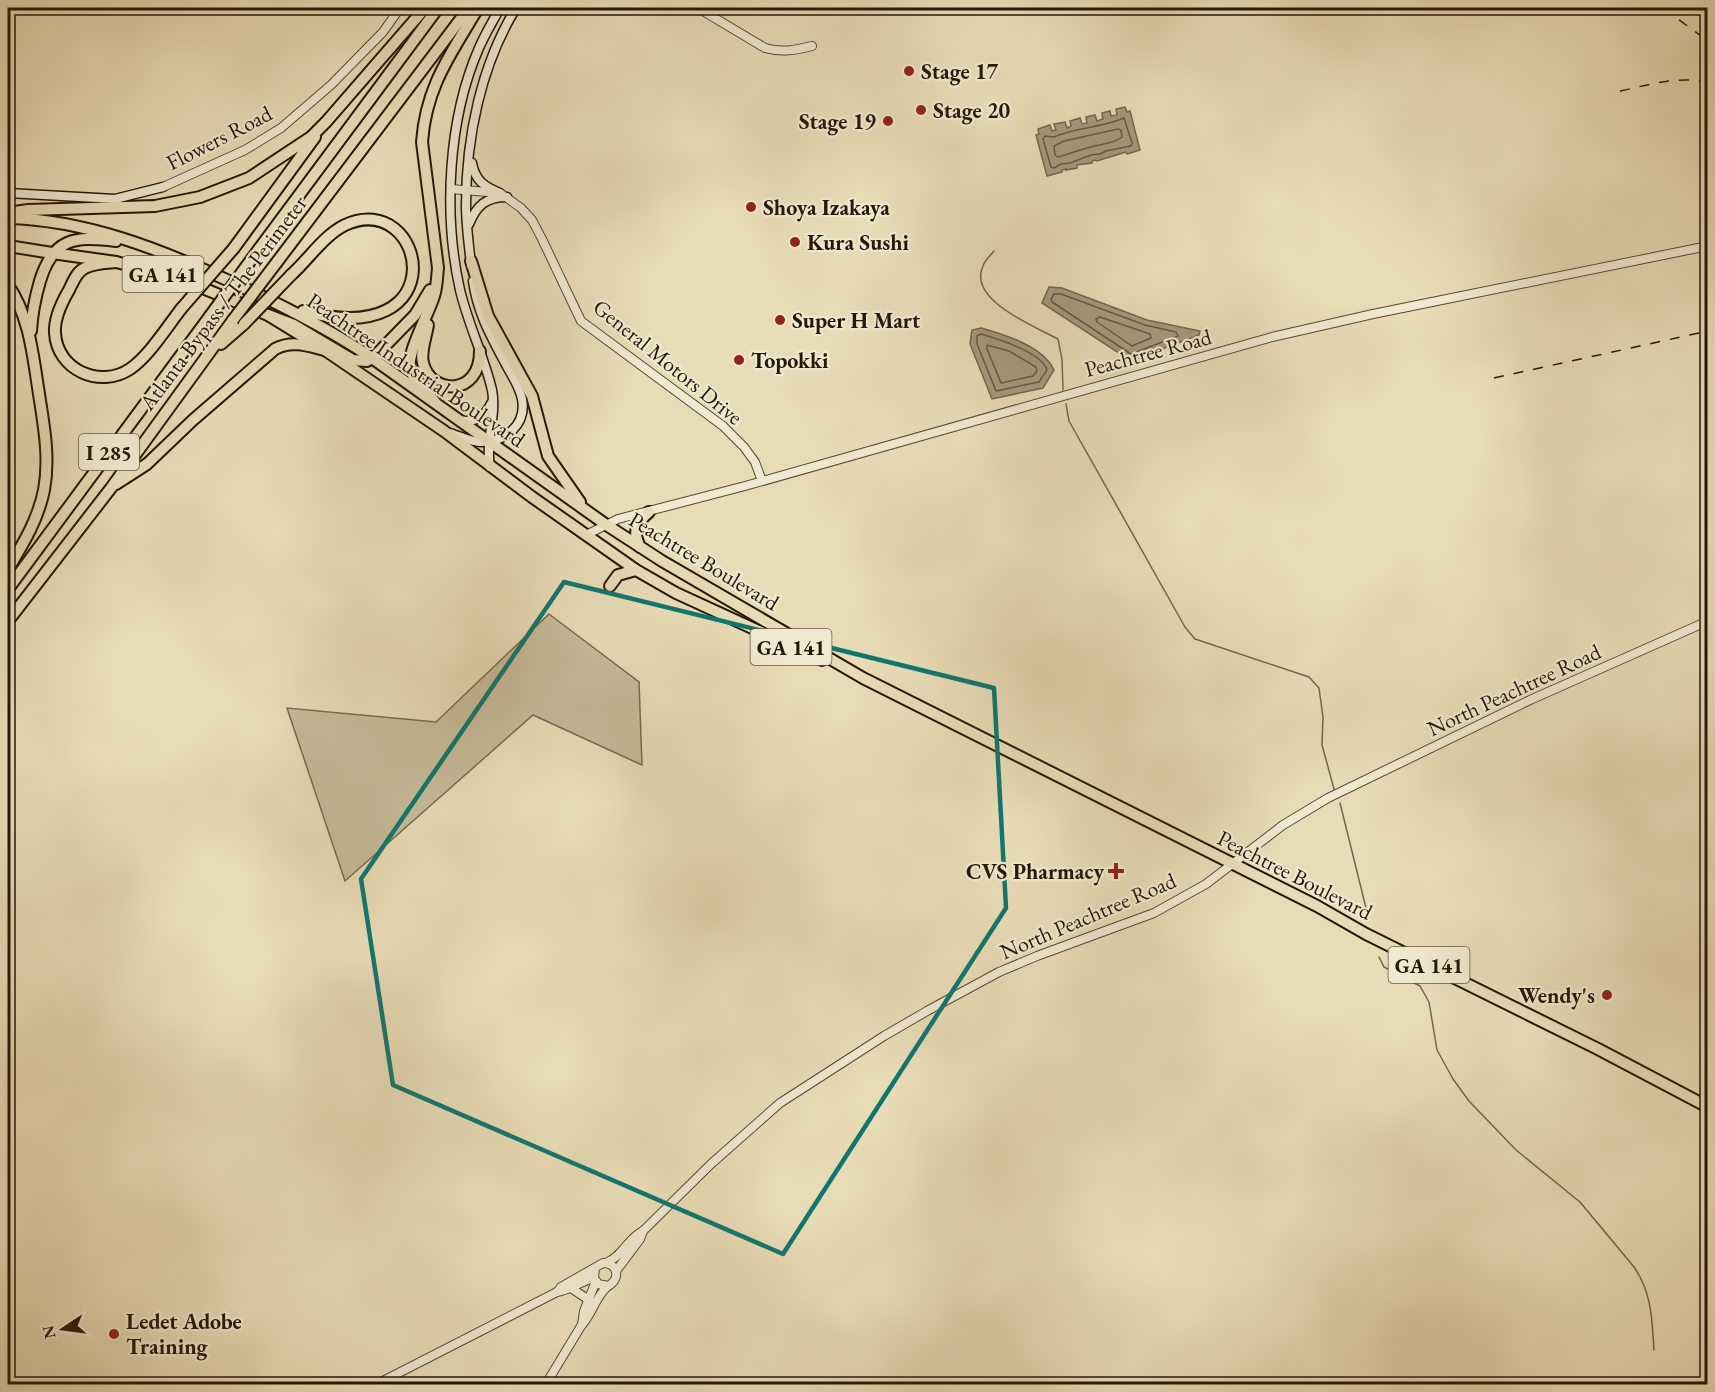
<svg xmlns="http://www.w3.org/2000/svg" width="1715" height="1392" viewBox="0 0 1715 1392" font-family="'EB Garamond',serif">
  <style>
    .green { fill: #c7bb99; stroke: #766950; stroke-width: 1.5 }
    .water { fill: #a6997b; stroke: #72654d; stroke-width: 1.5 }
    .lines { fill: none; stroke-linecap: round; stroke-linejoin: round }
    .shore { stroke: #665841; stroke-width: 1.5 }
    .stream { stroke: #72654d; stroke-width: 1.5 }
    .tertiary-casing { stroke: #564833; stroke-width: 10 }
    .secondary-casing { stroke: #251707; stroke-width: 11 }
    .trunk-casing { stroke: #251707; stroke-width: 14 }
    .motorway-casing { stroke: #251707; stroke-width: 14 }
    .tertiary { stroke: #f0e8d0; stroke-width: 8 }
    .secondary { stroke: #f0e8d0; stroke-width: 8 }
    .trunk { stroke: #e8dcb7; stroke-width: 10 }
    .motorway { stroke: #e8dcb7; stroke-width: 10 }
    .rail { stroke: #251707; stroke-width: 1.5; stroke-dasharray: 10 10; stroke-linecap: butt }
    .motorway-bridge-casing { stroke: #251707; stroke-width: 14; stroke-linecap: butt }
    .motorway-bridge { stroke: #e8dcb7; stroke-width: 10 }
    .marked { fill: none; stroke: #0f766e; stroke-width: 4.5; stroke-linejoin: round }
    .poi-dot { fill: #8f2418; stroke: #f0e8d0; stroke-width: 2 }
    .labels { text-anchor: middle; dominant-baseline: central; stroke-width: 4.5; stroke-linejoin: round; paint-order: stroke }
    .shield { fill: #f0e8d0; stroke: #625643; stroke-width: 1.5 }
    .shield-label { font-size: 21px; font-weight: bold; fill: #251707 }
    .poi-label { font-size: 22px; font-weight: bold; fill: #251707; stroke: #f0e8d0; text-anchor: start }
    .street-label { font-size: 22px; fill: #251707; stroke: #f0e8d0 }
  </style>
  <rect width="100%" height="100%" fill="#e8dcb7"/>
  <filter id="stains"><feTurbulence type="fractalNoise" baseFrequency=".00333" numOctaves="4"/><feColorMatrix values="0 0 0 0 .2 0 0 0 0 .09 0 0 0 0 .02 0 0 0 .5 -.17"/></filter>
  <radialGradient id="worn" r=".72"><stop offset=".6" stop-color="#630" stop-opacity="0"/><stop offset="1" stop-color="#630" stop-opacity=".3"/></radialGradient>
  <path class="green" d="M549,614l90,68 3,83 -109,-50 -188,166 -58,-173 149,14z"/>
  <g class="water">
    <path d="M1125,107l2,5 3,-1 10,39 -13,4 -1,-2 -29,9 -1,-1 -4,1v2l-15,2v3l-11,2v-1l-4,1v2l-15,4 -11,-41 3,-1 -1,-5 12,-4 2,6 4,-1 -2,-6 11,-2 2,6 4,-2 -1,-5 10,-3 2,6 5,-1 -1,-6 9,-2 2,6 6,-2 -1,-6 8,-2 1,5 6,-1 -1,-6z"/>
    <path d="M1049,287l13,1 85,32 53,11 -1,4 -68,26 -89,-58z"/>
    <path d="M981,328c24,7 62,18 73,42l-11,18 -51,11 -22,-55 2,-14z"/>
  </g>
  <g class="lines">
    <g class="shore">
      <path d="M1124,118l8,25 -1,3 -25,5 -6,3 -9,1 -21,8 -9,1 -7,4 -3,-1 -8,-28 2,-3 9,1c22,-10 47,-9 70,-19z"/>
      <path d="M1118,129l3,1 1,7c-9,7 -21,7 -31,10 -12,3 -22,7 -33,10l-3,-2 -1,-9 10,-5z"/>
      <path d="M1054,294h7l84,31 31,7 2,4 -47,18 -79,-52 -1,-3z"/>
      <path d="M1100,317l50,17 1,4 -19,8 -35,-24 -1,-3z"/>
      <path d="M981,334c17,5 61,18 66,36l-8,12 -43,9 -19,-47v-8z"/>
      <path d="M987,345l22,6 27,16 1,4 -4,5 -32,7 -14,-34z"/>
    </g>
    <g class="stream">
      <path d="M994,251c-4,5 -9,9 -11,15 -16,34 53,61 75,73l4,20 1,31"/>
      <path d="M1066,404l3,17 116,206 10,12 114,38 10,11 4,29 -1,28 12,44"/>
      <path d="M1340,803l27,109"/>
      <path d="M1379,957l5,10 36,19 9,16 8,48 16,29 16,22 47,49 64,52 54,65c18,26 18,53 20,83"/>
      <path d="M1654,1384l1,-2"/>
    </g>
    <defs>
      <g id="tertiary">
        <path d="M698,8l67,40c17,5 31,2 47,-2"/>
        <path d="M163,187l82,-37 36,-22 50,-43 52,-53 17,-24"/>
        <path d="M451,189l49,4 21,15 11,12 10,19 39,82 142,105 21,21 11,15 7,19"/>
        <path d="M588,534l30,-15 127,-33 527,-149 101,-23 335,-68"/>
        <path d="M606,1263c18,-8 21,-24 37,-32l68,-67 69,-61 104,-67 43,-25 72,-39 38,-16 117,-43 52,-29 77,-59 45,-27 202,-98 178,-79"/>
        <path d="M616,1271l24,-32 3,-8"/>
        <path d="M571,1288l18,12"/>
        <path d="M558,1291l3,-4 42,-24c15,0 18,16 5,23l-10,-2 -4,-6 1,-10"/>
        <path d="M582,1325l2,-14 12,-30"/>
        <path d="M8,1379l7,5"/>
        <path d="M377,1384l180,-92c14,-2 23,-11 37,-14"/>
        <path d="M546,1384l35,-58c12,-13 14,-29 27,-40"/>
      </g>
      <g id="secondary">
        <path d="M472,163c3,18 13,24 28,30"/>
        <path d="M8,193l107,6 48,-12"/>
        <path d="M469,224c8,-19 17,-27 38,-27"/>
        <path d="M471,265c-2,-20 -5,-40 -5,-60 0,-67 15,-140 50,-197"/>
        <path d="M460,420c16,4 25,-4 32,-18"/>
        <path d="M450,433c10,3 21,9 31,9 24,0 46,-17 41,-43 -3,-14 -12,-26 -18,-38 -14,-26 -27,-50 -31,-80"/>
        <path d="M490,467c-5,-26 7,-52 2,-77 -8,-34 -24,-66 -32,-100 -17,-76 -12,-171 19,-242 6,-14 14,-27 21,-40"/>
      </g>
      <g id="trunk">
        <path d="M52,253l64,9 60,15 92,38 57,35 119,81 88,66 104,73 40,23 146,67"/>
        <path d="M471,261l17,55 44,80 16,60 32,46"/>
        <path d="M372,358l233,166 57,37 201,117 454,228 49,28 232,115 110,58"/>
        <path d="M640,547c-8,-16 -3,-25 9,-35"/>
        <path d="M610,586l8,-11 18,-5"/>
      </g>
      <g id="motorway">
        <path d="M8,213l20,-3 127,-4 45,-9 49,-19 62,-41 15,-15 99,-114"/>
        <path d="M8,218c77,2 149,30 219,62 51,23 99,47 145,78"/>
        <path d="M8,246l44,7"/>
        <path d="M234,248l81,-111"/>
        <path d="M259,249l179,-241"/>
        <path d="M116,262c-10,1 -22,1 -31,6 -8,3 -12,14 -16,22 -7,12 -15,29 -14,43 2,37 45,56 75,36 19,-13 37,-42 51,-60"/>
        <path d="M277,262l192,-254"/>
        <path d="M291,275c18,-16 32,-39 54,-50 81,-37 114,128 -42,86"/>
        <path d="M8,285c22,32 25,72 31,109 5,33 11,64 5,96 -6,30 -21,54 -36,79"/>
        <path d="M268,315l26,10 59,35 14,1 10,-7 38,-39 15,-25"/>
        <path d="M428,325c-2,12 -8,27 -5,38 8,32 57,34 57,-12"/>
        <path d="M31,331c1,-17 4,-33 9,-50 13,-43 34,-45 76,-40"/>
        <path d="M221,344l23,-20"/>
        <path d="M435,402c-9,-10 -22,-21 -25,-34 -3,-16 19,-55 24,-72 3,-9 3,-19 4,-28l-16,-126c4,-56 29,-88 56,-134"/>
        <path d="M116,484l31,-20 46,-44 82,-71c17,-9 33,-3 50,1"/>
        <path d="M8,589l202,-273"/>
        <path d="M8,621l103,-133 122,-168"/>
      </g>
    </defs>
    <use href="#tertiary" class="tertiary-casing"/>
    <use href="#secondary" class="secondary-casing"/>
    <use href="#trunk" class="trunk-casing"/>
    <use href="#motorway" class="motorway-casing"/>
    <use href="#tertiary" class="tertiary"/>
    <use href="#secondary" class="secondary"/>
    <use href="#trunk" class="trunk"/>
    <use href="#motorway" class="motorway"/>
    <g class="rail">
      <path d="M1663,8l45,33"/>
      <path d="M1696,8l12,8"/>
      <path d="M1620,91c29,-6 58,-16 88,-8"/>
      <path d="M1494,378l214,-47"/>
    </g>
    <defs>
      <g id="motorway-bridge">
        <path d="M181,309l53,-61"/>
        <path d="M210,316l49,-67"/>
        <path d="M233,320l44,-58"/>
        <path d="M244,324l47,-49"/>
      </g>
    </defs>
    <use href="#motorway-bridge" class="motorway-bridge-casing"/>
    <use href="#motorway-bridge" class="motorway-bridge"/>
  </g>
  <path class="marked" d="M564,582l430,106 12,220 -223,346 -390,-169 -32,-206z"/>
  <g class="poi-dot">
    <circle cx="909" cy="71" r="6"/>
    <circle cx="921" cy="110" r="6"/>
    <circle cx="888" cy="121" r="6"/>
    <circle cx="751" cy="207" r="6"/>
    <circle cx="795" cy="242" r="6"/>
    <circle cx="780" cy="320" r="6"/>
    <circle cx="739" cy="360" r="6"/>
    <path d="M1113 862h6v6h6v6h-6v6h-6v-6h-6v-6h6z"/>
    <circle cx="1607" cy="995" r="6"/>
    <circle cx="114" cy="1334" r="6"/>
  </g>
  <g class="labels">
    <g class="shield">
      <rect x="122.5" y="256" width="81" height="36" rx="4.5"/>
      <rect x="79" y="434" width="60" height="36" rx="4.5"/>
      <rect x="750.5" y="629" width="81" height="36" rx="4.5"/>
      <rect x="1388.5" y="947" width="81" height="36" rx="4.5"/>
    </g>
    <g class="shield-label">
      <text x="163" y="274">GA 141</text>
      <text x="109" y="452">I 285</text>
      <text x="791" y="647">GA 141</text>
      <text x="1429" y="965">GA 141</text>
    </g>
    <g class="poi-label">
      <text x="921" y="71">Stage 17</text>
      <text x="933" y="110">Stage 20</text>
      <text x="876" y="121" text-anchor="end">Stage 19</text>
      <text x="763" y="207">Shoya Izakaya</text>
      <text x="807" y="242">Kura Sushi</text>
      <text x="792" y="320">Super H Mart</text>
      <text x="751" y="360">Topokki</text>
      <text x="1104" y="871" text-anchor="end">CVS Pharmacy</text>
      <text x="1595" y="995" text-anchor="end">Wendy's</text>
      <text x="126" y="1321">Ledet Adobe<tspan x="126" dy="25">Training</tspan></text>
    </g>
    <g class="street-label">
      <text transform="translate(219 138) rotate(-27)">Flowers Road</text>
      <text transform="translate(223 303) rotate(-53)">Atlanta Bypass / The Perimeter</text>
      <text transform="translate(1148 353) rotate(-15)">Peachtree Road</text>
      <text transform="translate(668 362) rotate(39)">General Motors Drive</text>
      <text transform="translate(416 370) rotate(34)">Peachtree Industrial Boulevard</text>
      <text transform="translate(704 561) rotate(31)">Peachtree Boulevard</text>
      <text transform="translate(1514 690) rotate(-25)">North Peachtree Road</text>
      <text transform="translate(1295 875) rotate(27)">Peachtree Boulevard</text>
      <text transform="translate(1088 916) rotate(-23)">North Peachtree Road</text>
    </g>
  </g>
  <rect width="1715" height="1392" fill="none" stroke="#e8dcb7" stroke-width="30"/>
  <rect x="9" y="9" width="1697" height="1374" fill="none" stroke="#251707" stroke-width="3"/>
  <rect x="15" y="15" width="1685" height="1362" fill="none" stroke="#251707" stroke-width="1.5"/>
  <g transform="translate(63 1329) rotate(257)" stroke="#f0e8d0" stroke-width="4.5" paint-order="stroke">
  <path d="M0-4.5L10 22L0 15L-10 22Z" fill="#251707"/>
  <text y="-9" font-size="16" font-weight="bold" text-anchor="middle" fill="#251707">N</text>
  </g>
  <rect width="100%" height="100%" filter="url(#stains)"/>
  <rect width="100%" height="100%" fill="url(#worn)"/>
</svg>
